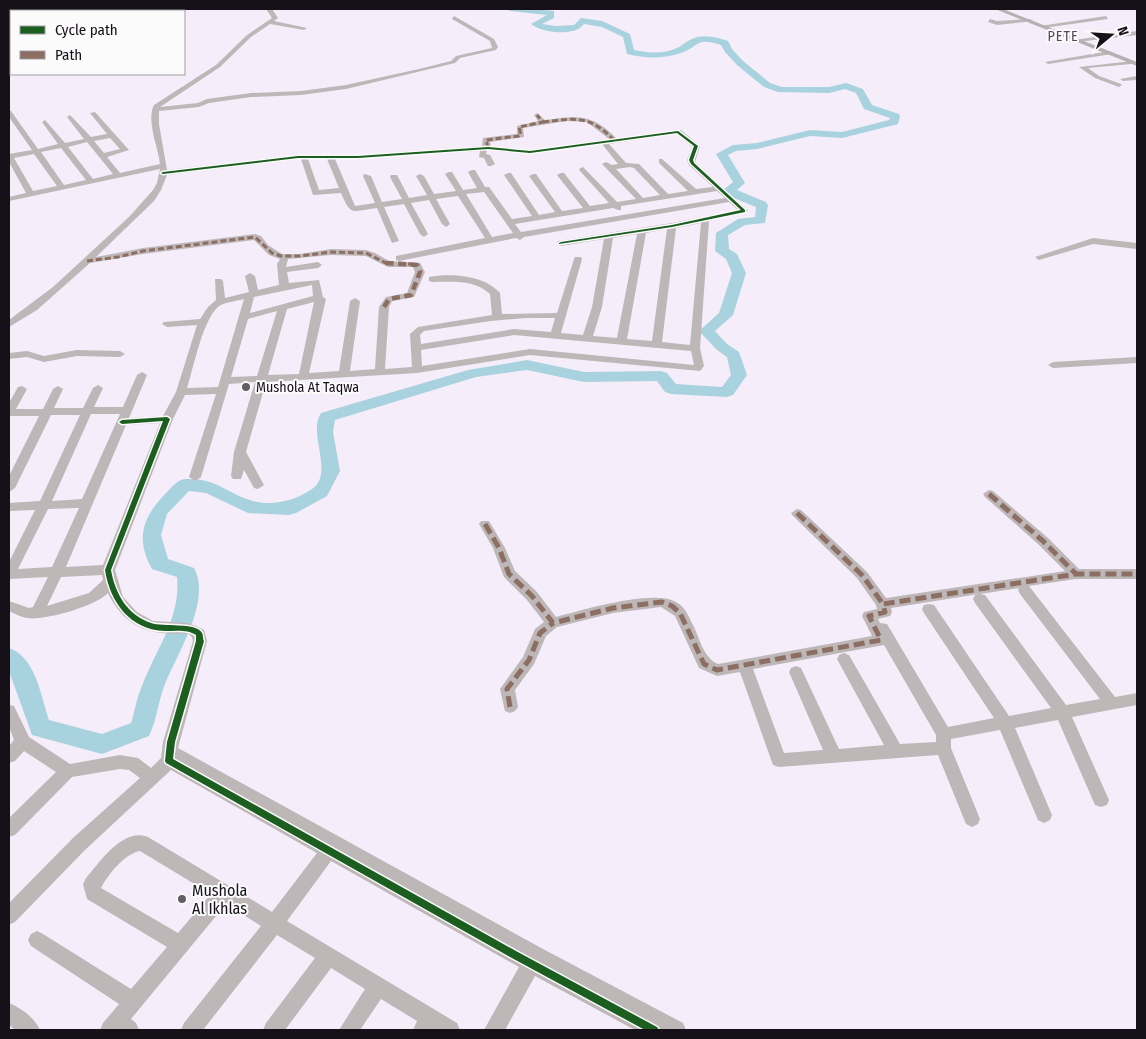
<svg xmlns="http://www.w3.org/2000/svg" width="1146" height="1039" viewBox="0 0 1146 1039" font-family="'Fira Sans Condensed',sans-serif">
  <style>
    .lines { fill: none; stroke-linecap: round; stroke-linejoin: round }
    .river { fill: #a8d3de; fill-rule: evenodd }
    .minor { fill: #bdb7b8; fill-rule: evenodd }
    .major { fill: #b7b0b2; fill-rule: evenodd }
    .quiet-far2 { stroke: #8d6e63; stroke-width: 3; stroke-dasharray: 6 3; stroke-linecap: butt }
    .quiet-far1 { stroke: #8d6e63; stroke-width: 4.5; stroke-dasharray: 8 4.5; stroke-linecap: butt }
    .quiet { stroke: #8d6e63; stroke-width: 5; stroke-dasharray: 11 5; stroke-linecap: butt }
    .cycleway-casing { stroke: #fbfbfb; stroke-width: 3 }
    .cycleway { fill: #1b5e20; fill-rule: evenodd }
    .poi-dot { fill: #645d67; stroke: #fbfbfb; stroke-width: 2 }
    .labels { text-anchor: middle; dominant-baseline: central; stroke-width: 4; stroke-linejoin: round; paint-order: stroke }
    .far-quarter-label { font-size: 14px; letter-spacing: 1px; fill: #58485f; stroke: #fbfbfb }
    .poi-label { font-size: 14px; fill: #161019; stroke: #fbfbfb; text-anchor: start }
    .near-poi-label { font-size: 16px; fill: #161019; stroke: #fbfbfb; text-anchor: start }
  </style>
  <rect width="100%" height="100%" fill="#f5edf9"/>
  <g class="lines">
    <path class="river" d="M506,9h26l22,2v7l-12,6 14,2 18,-1 7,-7 21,3 28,13 4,16c14,3 30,4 43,-2 5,-2 8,-6 13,-8 12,-7 26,-3 38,1l4,8 11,12 27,22 12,4h47l17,-4 17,6 9,16 27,9 1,2 -2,8 -56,14 -32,-2 -53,13 -21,2 -8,4 17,28 -8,7 29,12 2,3 -3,18 -20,2 -17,10 1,14 8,5 9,19 -13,42 -18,16 12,13 12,8 8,23 -14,20 -6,2 -56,-3 -6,-2 -8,-11 -73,1 -57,-12 -51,7 -141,43 -2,12 7,39 -13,25 -31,17 -7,2 -41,-2 -42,-20 -17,-2 -22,23 -6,21 7,24 26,9c18,32 -17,86 -29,116 -7,17 -8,36 -16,52l-47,18 -70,-19 -23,-64v-23c27,9 32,49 40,72l53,14 29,-11c4,-13 6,-26 11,-37 14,-37 39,-68 35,-109l-25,-8c-18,-32 -8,-54 16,-78 5,-5 10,-12 18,-12 30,-1 39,13 64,21 20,7 45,1 62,-11 23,-16 -5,-55 9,-76l147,-43 59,-10 57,12 77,-1 6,2 9,11 46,3 9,-12 -4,-18 -10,-7 -18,-19 20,-18 13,-40 -6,-14 -11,-8 1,-18 22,-14 17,-2 1,-10 -32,-13 -2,-3 11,-9 -17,-28 17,-9 24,-2 53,-13 32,2 47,-12 1,-2 -26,-9 -8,-16 -11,-4 -16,4 -51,-1 -14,-5 -27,-22 -12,-13 -4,-7c-26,-9 -22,3 -43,9 -17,5 -34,4 -51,0l-4,-17 -21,-10 -18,-3c-9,13 -42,9 -53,0l16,-9 -37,-4z"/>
    <g class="minor">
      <path d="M82,9h14l-8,2h-14z"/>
      <path d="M266,9h6l6,9 -4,3 33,7 -3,2 -34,-6 -19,13 -31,30 -60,40 38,-4 9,-4 44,-6 50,-2 45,-6 73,-16 32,-8 5,-5 36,-8 -2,-7 -38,-22 2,-3 40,23 4,8 -2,3 -36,8 -5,5 -109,26 -45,6 -50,2 -42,6 -10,4 -40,4v13l8,46 131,-15h60l124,-9 1,-8 34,-4v-8l21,-5 -4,-6 3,-2 8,7c33,-4 46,-7 71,18l65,-8 19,16 -5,16 53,49 -39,10 -9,127 4,18 -4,5 -170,-16 -113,18 -151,9 -20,70 18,33 -6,4 -4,-1 -10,-18 -3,9h-8l-2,-3 3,-24 21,-70 -26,2 -28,93 -6,4 -6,-4 27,-83 -31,1 -12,24 -58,151 8,27 14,15 16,9 34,2 9,3 8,4 3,11 -29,107 365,201 140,74 3,7h-51l-100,-54 -30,54h-21l35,-63 -188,-106 -44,60 170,102 3,7h-47l4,-9 -36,-22 -21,31h-21l26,-41 -34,-21 -46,62h-22l3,-7 49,-65 -38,-23 -74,95h-22l3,-7 77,-97 -35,-22 -95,115 5,4 3,7h-39l3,-7 16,-19 -88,-58 -3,-6 3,-6 6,-3 6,3 88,55 36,-42 -80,-48 -4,-15 3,-6c14,-16 37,-51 62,-41l124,75 45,-59 -146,-83 -86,80 -70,72 -6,3v-22l64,-65 67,-60 -11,-8 -9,-1 -48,8 -57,58 -6,2v-19l47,-46 -32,-21 -9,10 -6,2v-17l5,-6 -5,-13v-22l5,1 15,31 41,27 50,-9 18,3 13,10 10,-10 2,-16 30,-101 -1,-4 -3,-3c-9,-1 -19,0 -28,-1 -25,-3 -42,-17 -53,-40 -12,13 -64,28 -81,25 -6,-1 -12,-4 -18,-7v-10l20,7 4,-1 15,-30 -39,2v-17l26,-52 -26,1v-8l31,-2 40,-86h-29l-36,73 -6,4v-16l30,-60h-30v-13l9,-16 4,-1 5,3 -11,20h27l10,-20 5,-3 5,3 -9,19h29l10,-20 5,-3 5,3 -9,19h29l14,-32 5,-3 5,3 -18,43 34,-2 13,-24 21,-67 -30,2 -5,-3 2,-2 36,-3 8,-12 8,-7 -1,-21h6l2,2 2,17 24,-6 -4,-16 5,-3 5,3 3,14 21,-5 -2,-21 3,-5 -11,-4 -15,-15 -111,14 -53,9 -53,47 -28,17v-7l44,-33 77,-71 23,-26 4,-7 3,-14 -151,32v-4l17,-4 -17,-31v-8l23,-4 -23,-33v-7l2,1 27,38 20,-5 -16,-22 3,-2 20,23 19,-4 -17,-22 3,-2 21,22 16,-3 -17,-21 5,-1 34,38 -22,7 13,16 40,-9c-2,-18 -14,-43 -6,-59l62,-40 31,-30 25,-17zM566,121l21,1 22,17 -79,11 -39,-4 -1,-4 34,-5 -1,-9zM677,134l15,13 -5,13 2,5 24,22 -17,2 -34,-30h-3v4l29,28 -20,3 -29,-30 -13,-1 -17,-19zM110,138l10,11 -16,4 -10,-12zM87,142l26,32 -20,5 -25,-32zM602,144l16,20 -6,1 -6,-3 -4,2 34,35 -19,3 -34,-35 -4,2 1,2 29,32 -19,3 -26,-33h-3l-4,2 26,33 -21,3 -26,-37h-3l-4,2 26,36 -16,3 -28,-42h-3l-4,2 28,41 -20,3 -23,-32h-4l-10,-17h-3l-4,2 9,16 -14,2 -11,-18h-3l-4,2 11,17 -22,3 -10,-18 -4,-2 -4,2 11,19 -18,3 -12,-23h-6l-1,2 12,22 -20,3 -11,-26 -7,-2 -1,2 12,27 -20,3 -20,-47 145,-8 -1,6 5,1 4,8h3l4,-2 -5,-9 -4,-1 1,-4 43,4zM61,148l25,32 -22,5 -23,-33zM34,154l23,32 -24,5 -19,-33zM298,159h3l12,36 28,-2c10,24 11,18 36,15l15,35 7,-2 -15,-34 20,-3 16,30 4,3 4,-3 -17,-31 18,-3 13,24 4,3 4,-3 -14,-25 22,-3 27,42 -89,18v4l3,1 117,-23 4,2 4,-3 205,-35 9,8 -66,13 -114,18 -1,2 4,3 43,-7 -12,68 -9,28 -22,-2 21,-74 -1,-2h-6l-1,2 -17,54 -55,1 -2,-21c-16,-18 -49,-20 -71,-16v4l3,1c20,0 42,-3 58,12l2,21 -74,12 -8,7 2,33 -27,2 4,-62 3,-6 22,-4 11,-25 -5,-9 -31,-2 -14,-8 -9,-3 -35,-1 -31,5h-18l-14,-9 -7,-9 -6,-2 -112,14 -47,9 58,-56 7,-11 6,-15zM308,159h19l12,29 -20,2zM630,167l4,1 26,27 -17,3 -27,-29zM717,191l8,7 -204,34 -6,-8 98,-16 5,2h3v-4zM484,192l29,41 -21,4 -26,-43zM701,223l-11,122 -28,-3 14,-114zM667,229l-15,112 -25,-2 19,-106zM637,234l-20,104 -24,-2 9,-29 11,-69zM331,255l35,1 22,11h25l2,5 -8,21 -21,4 -7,10 -4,62 -25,2 10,-70 -5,-3 -5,3 -11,70 -30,2 17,-74 -3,-2 -4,-17 -30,3 -2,-11 31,-4 4,-3 -4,-3 -32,5 2,-8zM312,285l1,11 -63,17 4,-16zM244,299l-26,88 -31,1c6,-18 17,-75 34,-83 6,-3 16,-4 23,-6zM314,302l-15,72 -31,1 19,-66zM277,311l-20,65 -26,1 17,-58zM526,318h29l-4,14 -37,-3 -93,15 -1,-9 4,-4 67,-10zM514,335l177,16 3,14 -164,-16 -108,17 -1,-16zM91,414h29l-38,85 -30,2zM160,423l-57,142 -37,2 60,-142zM79,508l-27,59 -34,2 30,-60zM102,575l1,5 -14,13 -42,13 14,-29zM140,851l71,43 -33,39 -77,-45c6,-12 24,-35 39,-37z"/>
      <path d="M1106,16l2,3 -65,9 -3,-2z"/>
      <path d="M11,19v4l-2,1v-4z"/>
      <path d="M990,19l7,2 33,-2 3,2 -36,4 -9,-3z"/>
      <path d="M1137,31v4l-60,7 -3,-2z"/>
      <path d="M1110,51l2,3 -64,10 -3,-2z"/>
      <path d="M1133,61l-2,3 -43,4 11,8 22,8 1,1 -3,2 -24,-9 -16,-11z"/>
      <path d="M1137,76v4l-14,1 -3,-2z"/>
      <path d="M1093,238l44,5v6l-44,-5 -54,16 -4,-3z"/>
      <path d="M77,350l43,1 5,3 -5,3 -43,-1 -33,6 -17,-5 -18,2v-6l18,-2 17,5z"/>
      <path d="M1137,357v6l-84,5 -5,-3 5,-3z"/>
      <path d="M989,490l4,1 55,47 31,31h58v10h-61l-47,7 86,111 22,-4v12l-65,12 37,83 -2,5 -6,2 -6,-2 -37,-85 -43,8 37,87 -2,5 -6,3 -6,-3 -38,-90 -49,9v9l29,71 -2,5 -6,3 -6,-3 -28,-69 -159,12 -6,-2 -33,-93 -23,4 -18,-8 -24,-52 -14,-9 -48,6 -56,14 -11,9 -12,28 -19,26 3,17 -3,4 -5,2 -5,-2 -5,-22 23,-32 12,-28 9,-7 -17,-22 -23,-23 -11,-29 -14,-24 2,-3h8l16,27 10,23 22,21 19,25c27,-7 97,-28 120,-15 10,5 13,16 18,25 6,13 10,31 24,37l154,-28 -10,-20 2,-4 13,-3 -1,-4 -19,-27 -64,-62 -2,-3 6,-4 4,1 66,62 19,26 179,-27 -27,-27 -53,-47 -2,-3zM1019,588l-1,2 2,4 80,105 -34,6 -81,-110 -5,-1zM979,594l-4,1 -2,4 2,4 76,105 -42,8 -75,-111 -5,-1 -5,1 -2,4 2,4 70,105 -46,9 -61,-103 -7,-1 -2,-4 12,-3 2,-4 -1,-4zM884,645l52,90v7l-36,2 -51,-89 -5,-2 -5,2 -2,4 47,86 -45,4 -38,-81 -5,-2 -5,2 -2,4 34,78 -39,3 -31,-84z"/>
      <path d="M9,1003c12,5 26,15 31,27h-25l-6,-5z"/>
    </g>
    <path class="major" d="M995,9h8l134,53v4z"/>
    <g class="quiet-far2">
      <path d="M543,122c34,-4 46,-7 71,18"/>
      <path d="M488,148l-2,-8 33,-4 2,-1 -2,-8 24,-5 -6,-7"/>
      <path d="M87,261l31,-4 25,-6 112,-14 17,16 9,3h19l31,-4 35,1 22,11"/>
      <path d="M399,264h13"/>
    </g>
    <path class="quiet-far1" d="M384,307l5,-8 22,-4 9,-23 -3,-7 -33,-2"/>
    <g class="quiet">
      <path d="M989,494l54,47 33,33"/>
      <path d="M797,513l65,62 21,29"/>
      <path d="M485,524l14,24 10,26 23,22 21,27 60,-15 49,-6 10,4 8,7 24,51 13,6 164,-30 -12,-24 16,-4 -2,-8 193,-30h61"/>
      <path d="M510,707l-3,-18 22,-29 11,-27 13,-10"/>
    </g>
    <defs>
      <g id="cycleway">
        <path d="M678,131l20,15 -5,14 1,3 51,47v2l-73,15 -113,17v-1l2,-1 111,-17 69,-15 -50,-46 -2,-4 5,-14 -17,-13 -147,20 -42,-4 -130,9h-60l-135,16 -2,-1 2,-1 135,-16h60l130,-9 42,4z"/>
        <path d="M167,417l3,2 -59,151c4,23 16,45 40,53 12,4 45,-1 51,10 1,1 1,7 2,8l-29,101 -2,17 343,192 141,76 2,3h-14l-135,-73 -344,-194 -1,-2 2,-19 29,-101v-6c-9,-6 -20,-4 -31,-4 -35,-1 -55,-29 -60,-61l58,-149 -41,3 -3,-2 3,-2z"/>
      </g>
    </defs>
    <use href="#cycleway" class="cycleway-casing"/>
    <use href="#cycleway" class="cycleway"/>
  </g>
  <g class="poi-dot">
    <circle cx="246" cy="387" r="5"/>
    <circle cx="182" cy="899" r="5"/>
  </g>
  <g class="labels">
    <g class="far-quarter-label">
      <text x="1063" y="36">PETE</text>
    </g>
    <g class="poi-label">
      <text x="256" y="387">Mushola At Taqwa</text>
    </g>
    <g class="near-poi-label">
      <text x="192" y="890">Mushola<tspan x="192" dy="18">Al Ikhlas</tspan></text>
    </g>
  </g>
  <rect width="1146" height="1039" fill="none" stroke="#161019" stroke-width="20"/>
  <rect x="10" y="10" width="175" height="65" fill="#fbfbfb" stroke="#9f9da1"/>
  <rect x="20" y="26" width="25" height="8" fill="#1b5e20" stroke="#9f9da1"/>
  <text x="55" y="35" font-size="15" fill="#161019">Cycle path</text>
  <rect x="20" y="51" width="25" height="8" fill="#8d6e63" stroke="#9f9da1"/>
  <text x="55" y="60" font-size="15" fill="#161019">Path</text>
  <g transform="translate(1111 35) rotate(72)" stroke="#fbfbfb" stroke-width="4" paint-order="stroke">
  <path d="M0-4L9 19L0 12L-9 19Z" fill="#161019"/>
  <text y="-8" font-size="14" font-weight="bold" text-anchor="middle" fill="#161019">N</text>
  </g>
</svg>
